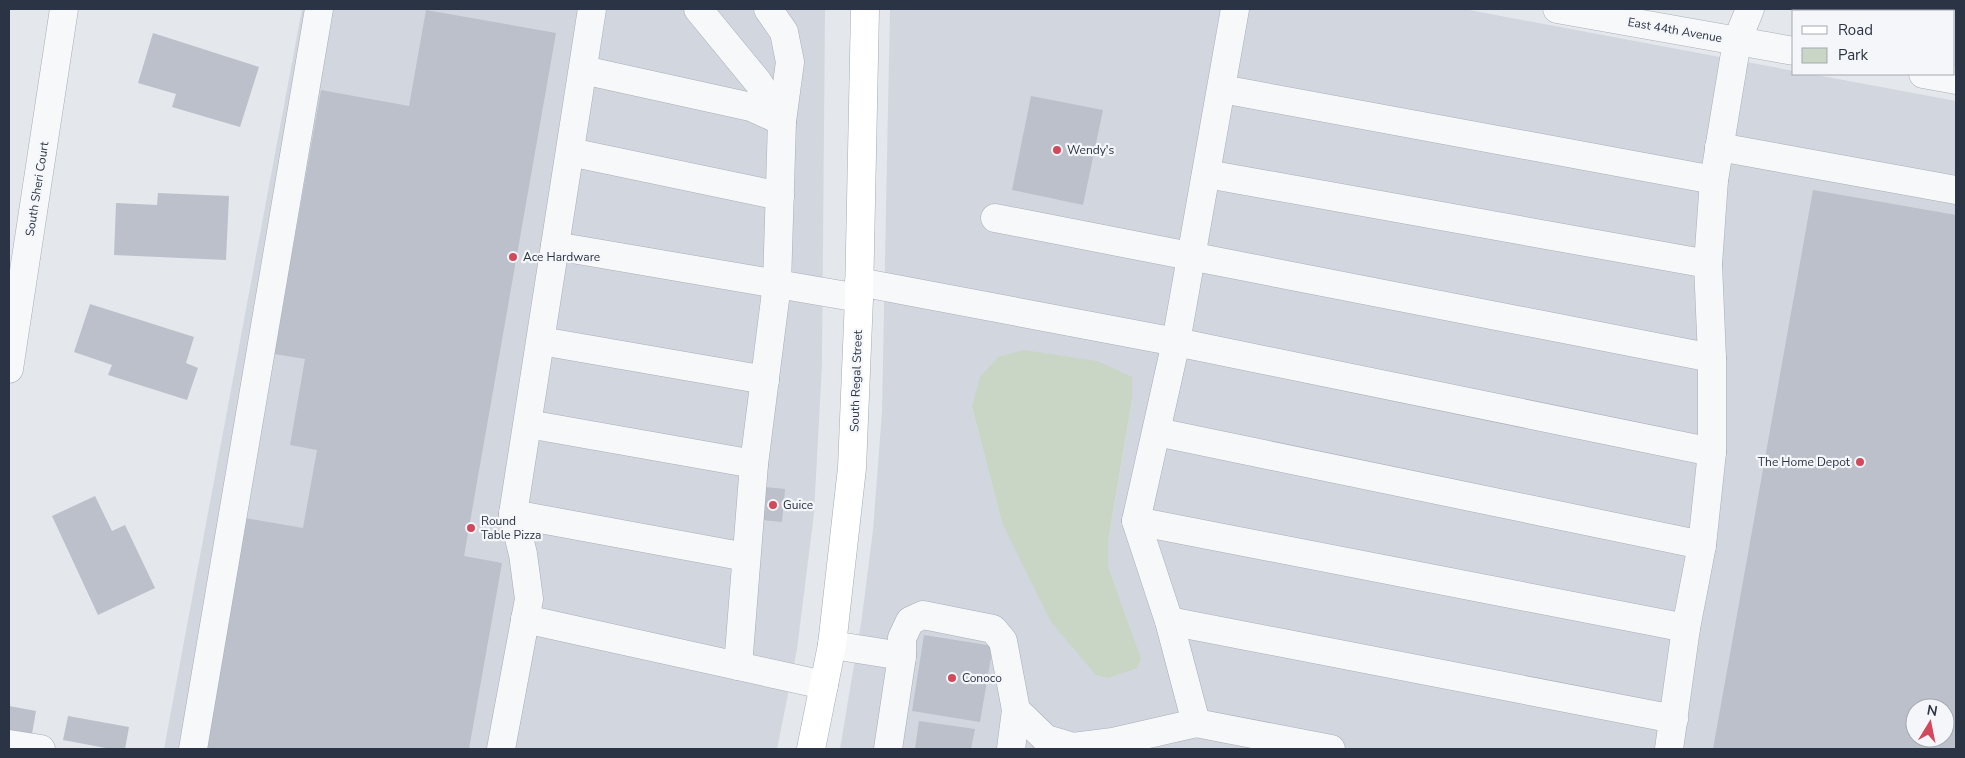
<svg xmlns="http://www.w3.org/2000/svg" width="1965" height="758" viewBox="0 0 1965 758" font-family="'Nunito Sans',sans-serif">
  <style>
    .built { fill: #d2d6de; fill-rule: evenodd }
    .green { fill: #c9d6c5 }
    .building { fill: #bbc0ca; fill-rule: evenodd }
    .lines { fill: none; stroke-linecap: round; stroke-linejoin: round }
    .minor-casing { stroke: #a9aeb7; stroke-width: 29 }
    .major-casing { stroke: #a3abb8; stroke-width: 29 }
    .minor { stroke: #f7f8fa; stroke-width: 28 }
    .major { stroke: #fff; stroke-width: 28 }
    .poi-dot { fill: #d1495b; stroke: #f4f6f9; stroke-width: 2 }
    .labels { text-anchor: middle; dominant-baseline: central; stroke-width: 4.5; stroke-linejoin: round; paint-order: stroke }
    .street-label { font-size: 12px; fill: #2b3445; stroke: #f4f6f9 }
    .poi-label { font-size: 12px; fill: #2b3445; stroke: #f4f6f9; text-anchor: start }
  </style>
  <rect width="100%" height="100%" fill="#e4e7ec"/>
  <g class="built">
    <path d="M302,9h523l-3,355 -8,149 -17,136 -20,100h-613z"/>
    <path d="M890,9h574l330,62v3h17l145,27v648h-1116l22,-132 11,-87 9,-118zM1132,377v23l-24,141v26l15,106 -13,5 -108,-155 -30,-116zM1915,708h30v30h-30z"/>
  </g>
  <path class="green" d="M1024,350l73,11 35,16v23l-24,141v26l33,92 -4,9 -27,10 -14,-3 -45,-53 -49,-99 -30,-116 8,-30 18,-20z"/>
  <g class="building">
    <path d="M426,10l130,23 -92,523 38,7 -33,186h-264l40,-231 58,10 14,-78 -27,-5 15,-86 -31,-5 47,-264 88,16z"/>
    <path d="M153,33l106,34 -19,60 -68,-20 4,-13 -38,-11z"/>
    <path d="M1031,96l72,14 -20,95 -71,-15z"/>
    <path d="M1813,190l143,25v534h-243zM1915,708h30v30h-30z"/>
    <path d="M158,193l71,3 -3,64 -112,-5 2,-52 41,2z"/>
    <path d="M90,304l104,33 -8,26 12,5 -11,32 -79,-25 4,-10 -38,-13z"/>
    <path d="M765,487l20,2 -3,33 -20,-2z"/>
    <path d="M95,496l17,35 13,-6 30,63 -57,27 -46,-99z"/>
    <path d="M924,635l69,11 -13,76 -68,-11z"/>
    <path d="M9,706l27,5 -4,23 -23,-4z"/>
    <path d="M68,716l61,11 -4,22h-14l-48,-9z"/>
    <path d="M919,721l56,8 -4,20h-56z"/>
  </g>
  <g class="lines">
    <defs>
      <g id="minor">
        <path d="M698,9l60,73 24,39"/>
        <path d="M1557,9l237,42"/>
        <path d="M583,70l168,37 31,14"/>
        <path d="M1923,74l33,6"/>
        <path d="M1222,89l492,91"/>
        <path d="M1719,147l237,43"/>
        <path d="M570,152l210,44"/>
        <path d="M1207,174l501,90"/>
        <path d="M995,218l717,140"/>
        <path d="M555,246l304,52"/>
        <path d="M859,282l317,60 59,-333"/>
        <path d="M541,341l224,39"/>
        <path d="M9,369l55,-360"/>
        <path d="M528,424l226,40"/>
        <path d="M1157,432l545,113"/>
        <path d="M513,514l233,43"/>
        <path d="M1136,521l550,107"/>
        <path d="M525,619l299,66"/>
        <path d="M1169,621l505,98"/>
        <path d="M832,645l70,11v-18l8,-17 13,-6 70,14 10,12 13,69 30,29 27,8 40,-5 83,-19"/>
        <path d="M738,666l16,-202 23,-180 5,-163 8,-59 -6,-30 -16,-23"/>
        <path d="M9,744l32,5"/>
        <path d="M193,749l126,-740"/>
        <path d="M501,749l28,-150 -6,-45 -10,-40 79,-505"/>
        <path d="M888,749l14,-93"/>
        <path d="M1011,749l5,-39"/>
        <path d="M1331,749l-135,-26 -27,-102 -33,-100 40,-179 536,110"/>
        <path d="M1669,749l17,-121 16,-83 10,-93v-94l-4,-94 6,-84 23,-139 13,-32"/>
      </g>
      <path id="major" d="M811,749l21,-104 20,-177 7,-170 6,-289"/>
    </defs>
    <use href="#minor" class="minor-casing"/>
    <use href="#major" class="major-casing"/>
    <use href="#minor" class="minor"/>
    <use href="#major" class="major"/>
  </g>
  <g class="poi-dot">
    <circle cx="1057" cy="150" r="5"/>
    <circle cx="513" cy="257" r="5"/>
    <circle cx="1860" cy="462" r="5"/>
    <circle cx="773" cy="505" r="5"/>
    <circle cx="471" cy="528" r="5"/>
    <circle cx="952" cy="678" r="5"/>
  </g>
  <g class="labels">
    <g class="street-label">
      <text transform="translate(1675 30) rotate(10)">East 44th Avenue</text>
      <text transform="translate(37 189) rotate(-81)">South Sheri Court</text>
      <text transform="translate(856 381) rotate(-88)">South Regal Street</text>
    </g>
    <g class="poi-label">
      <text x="1067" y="150">Wendy's</text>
      <text x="523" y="257">Ace Hardware</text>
      <text x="1850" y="462" text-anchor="end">The Home Depot</text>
      <text x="783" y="505">Guice</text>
      <text x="481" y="521">Round<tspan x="481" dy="14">Table Pizza</tspan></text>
      <text x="962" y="678">Conoco</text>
    </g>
  </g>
  <rect width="1965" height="758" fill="none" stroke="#2b3445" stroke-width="20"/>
  <rect x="1792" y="10" width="162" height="65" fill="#f4f6f9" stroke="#a4a8b1"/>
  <rect x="1802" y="26" width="25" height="8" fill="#ffffff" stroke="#a4a8b1"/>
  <text x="1838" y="35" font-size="15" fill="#2b3445">Road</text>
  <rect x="1802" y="48" width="25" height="15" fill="#c9d6c5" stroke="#a4a8b1"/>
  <text x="1838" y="60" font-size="15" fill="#2b3445">Park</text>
  <g transform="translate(1930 723) rotate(10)"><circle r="24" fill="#f4f6f9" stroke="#a4a8b1"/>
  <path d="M0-4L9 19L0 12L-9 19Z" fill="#d1495b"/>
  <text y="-8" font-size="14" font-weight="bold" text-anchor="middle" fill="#2b3445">N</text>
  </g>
</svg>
